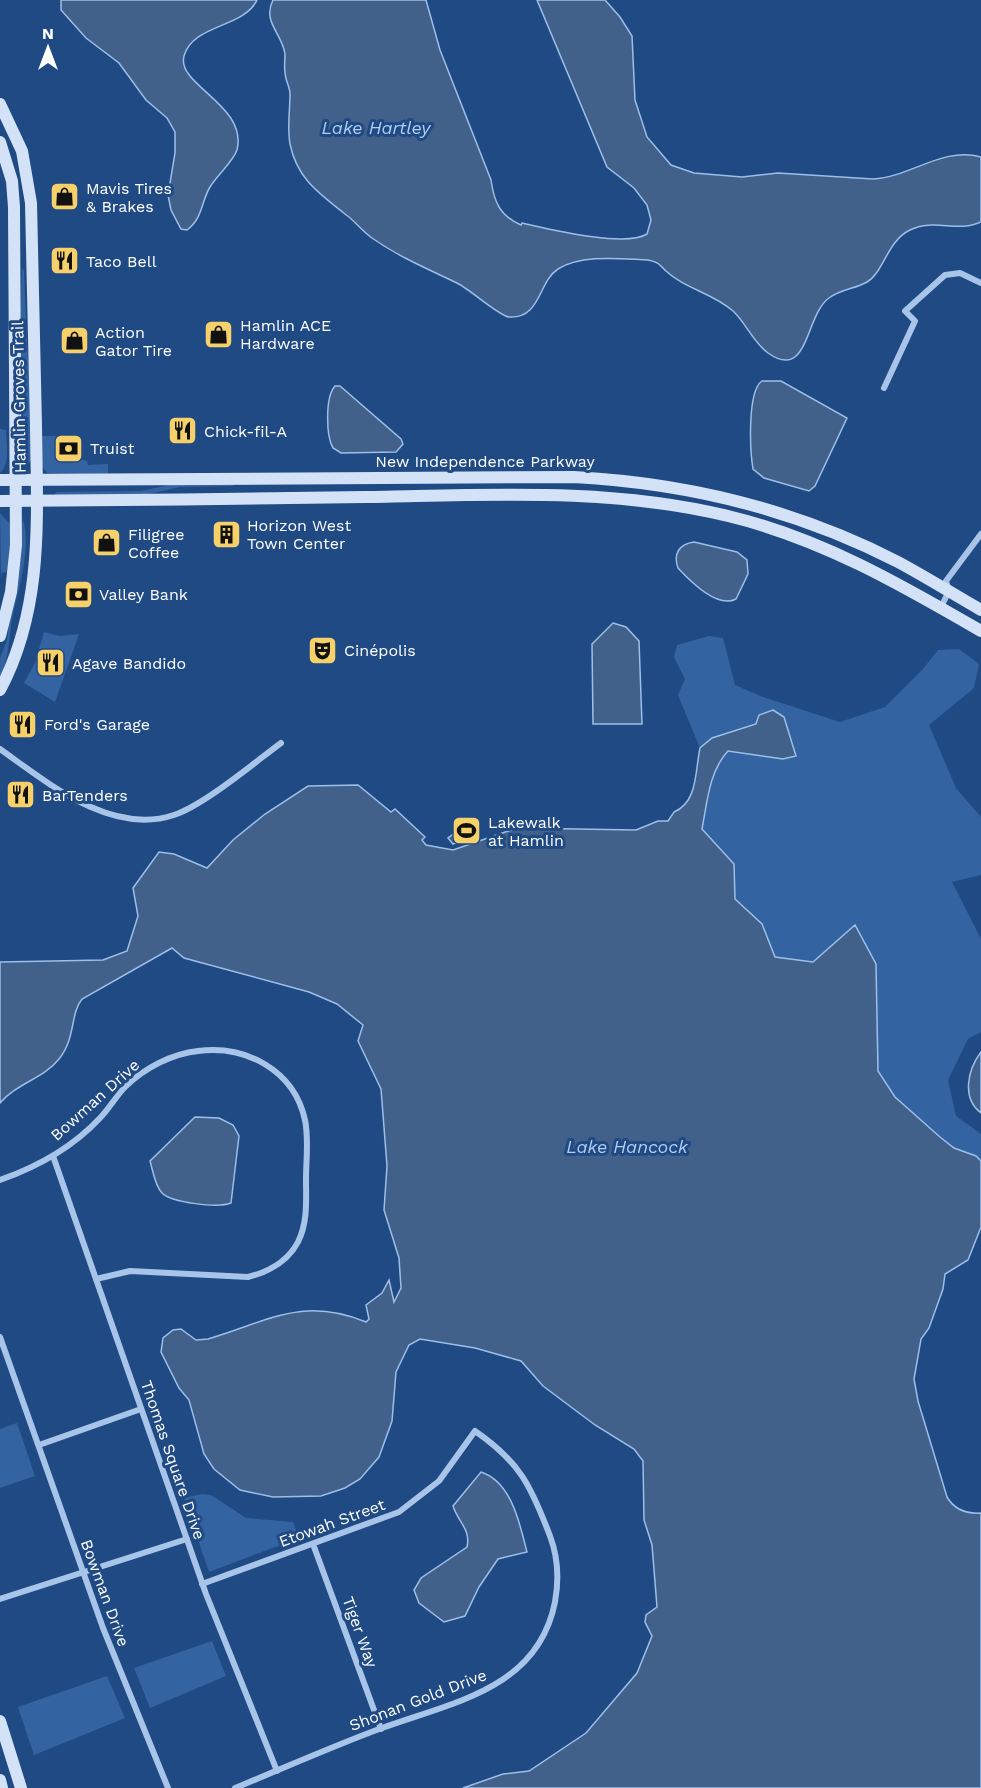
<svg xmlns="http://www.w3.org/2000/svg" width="981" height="1788" viewBox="0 0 981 1788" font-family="'Work Sans',sans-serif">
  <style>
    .green { fill: #3463a1 }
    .water { fill: #42618a; stroke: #9cbfea; stroke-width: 1.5 }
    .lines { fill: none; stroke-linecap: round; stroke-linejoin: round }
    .street { stroke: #a8c4e9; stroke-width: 6 }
    .secondary { stroke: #d3e2f7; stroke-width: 12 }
    .labels { text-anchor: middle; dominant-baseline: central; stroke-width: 6; stroke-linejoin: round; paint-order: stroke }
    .poi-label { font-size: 16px; fill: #fff; stroke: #204a84; text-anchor: start }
    .street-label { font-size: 16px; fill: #fff; stroke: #204a84 }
    .water-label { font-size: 18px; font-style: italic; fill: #b4cef0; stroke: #204a84 }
  </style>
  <rect width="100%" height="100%" fill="#204a84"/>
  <g class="green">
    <path d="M22,268l2,3c2,64 7,126 7,190l-3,3 -5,-5v-85l-4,-18z"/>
    <path d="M0,429l6,1c0,13 5,34 -6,43z"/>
    <path d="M40,436h17l1,13 4,6 25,6 1,4 20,-1v11l-61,-2 -5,-7z"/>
    <path d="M178,483l57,1 -2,2 -53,1 -36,8h-89l1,-3 85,-1z"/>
    <path d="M0,513l11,12 -1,37 -4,11 -4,-1 -1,7z"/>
    <path d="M23,519c8,28 -3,65 -9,91 -6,23 -3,44 -14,69v-21l7,-18z"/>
    <path d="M44,632l16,4 19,-2 -24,68 -31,-19 11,-20z"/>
    <path d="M709,636l14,2 12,47 28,12 77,25 45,-15 38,-38 15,-19 21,-1 20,15 -5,24 -45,37 27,63 25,29v58l-29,7 29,57v93l-13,7 -20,41 8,36 25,18v27l-5,-5 -22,-8 -14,-11 -45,-40 -17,-26 -24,-145 -41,36 -39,-5 -12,-33 -27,-25 -1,-35 -32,-35 9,-43 8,-26 9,-9 55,8 12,-4 -4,-17 -35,-14 -44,14 -12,10 -22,-53 7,-16 -11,-22 3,-12z"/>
    <path d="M17,1423l18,53 -35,12v-59z"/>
    <path d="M202,1494l9,1 35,23 47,4 6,16 -90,34 -25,-74z"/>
    <path d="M212,1641l14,35 -76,32 -16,-40z"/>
    <path d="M107,1676l18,42 -91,37 -16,-48z"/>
  </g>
  <g class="water">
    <path d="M61,0h196c-13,28 -64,24 -73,56 -8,29 64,49 53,94 -4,12 -20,25 -27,37 -9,15 -7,31 -23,43l-6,-1 -10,-19 -3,-15 7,-42v-21l-8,-14 -21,-18 -27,-37 -33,-25 -25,-28z"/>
    <path d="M273,0h153l14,50 51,130c3,22 9,36 30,45l1,-2c27,6 103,25 125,11l4,-14 -4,-15 -13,-17 -27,-21 -70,-167h68l15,17 12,19 3,64 12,37 24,28 23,8 48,4 36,-4 95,6c38,-2 70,-33 108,-22v65c-23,11 -47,-4 -71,8 -23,11 -26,42 -43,52 -12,7 -26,7 -38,16 -24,17 -20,84 -61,55 -15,-11 -22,-30 -35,-42 -20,-18 -48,-22 -67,-40 -7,-7 -8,-9 -18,-11 -27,-1 -66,-6 -90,9 -20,13 -17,50 -49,48 -10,-1 -38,-27 -52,-34 -29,-14 -58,-26 -85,-45 -10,-7 -17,-17 -27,-24 -25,-20 -48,-35 -55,-70 -3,-17 0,-33 0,-50 0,-7 -5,-14 -5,-22 -1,-6 0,-12 0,-18 -3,-21 -23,-32 -12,-54z"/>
    <path d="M762,381h19l66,37 -32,68 -6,5 -45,-13 -11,-9c-3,-18 -6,-78 9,-88z"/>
    <path d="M335,386h5l61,53 2,5 -7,8 -55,1 -8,-5c-7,-12 -8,-51 2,-62z"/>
    <path d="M694,542l43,10 10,8 1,14 -12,25c-19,10 -46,-18 -58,-31 -5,-14 1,-24 16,-26z"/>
    <path d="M613,623l13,4 13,14 3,83h-49l-1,-80z"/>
    <path d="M773,710l11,7 12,39 -13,3 -55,-8c-19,20 -21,53 -26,78l32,35 1,35 27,25 13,33 38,5 42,-37 21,39 2,107 17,26 45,40 14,11 22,8 5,5v66l-13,33 -23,14 -2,15 -14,39 -8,11 -7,40 4,22 29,96c7,12 19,17 34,16v275h-518l40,-14 26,-3 57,-38 51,-60 15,-37 -7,-14 1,-7 11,-8 -5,-62 -8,-25 -1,-59 -9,-12 -39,-24 -52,-39 -22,-25 -46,-13 -55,-9 -11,6 -13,27 -4,49 -13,36 -19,22 -15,9 -24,8 -48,1 -33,-7 -26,-21 -10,-15 -15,-54 -10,-12 -18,-36 2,-14 10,-8 8,-1 15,11 12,-1c61,-18 94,-43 158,-17l3,-3 -3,-14 16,-12 7,-13 5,22 7,-14 -2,-30 -15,-48 3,-44 -6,-77 -23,-48 5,-16 -26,-21 -28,-12 -125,-34 -12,-10 -90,51c-12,15 -6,39 -23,60 -16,20 -42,24 -59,44v-141l103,-2 24,-9 11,-35 -5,-28 26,-36 15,2 33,14 26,-28 32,-26 43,-28 50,-1 33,27 4,-3 30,28 -3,3 4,5 27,5 64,-22 119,2 22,-9h10l6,-9c24,-10 21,-41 26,-64l12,-10 44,-14 3,-9z"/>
    <path d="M462,818h8l6,17 -23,9 -5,-6 14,-10z"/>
    <path d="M981,1052v61c-20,-15 -13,-44 0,-61z"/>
    <path d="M195,1117l24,1 14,7 6,11 -8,67c-13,5 -59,0 -69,-10 -7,-7 -9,-22 -12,-32z"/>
    <path d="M481,1472c31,10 39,53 46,80l-29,7 -19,28 -14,29 -21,6 -25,-19 -5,-13 7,-12 46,-31c4,-18 -9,-25 -14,-41z"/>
  </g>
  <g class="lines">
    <g class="street">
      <path d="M884,388l31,-67 -10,-10 40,-36 15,-2 21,10"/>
      <path d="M941,607l8,-16 -3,-10 35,-47"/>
      <path d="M0,749c48,34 111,87 174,66 30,-10 80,-52 107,-72"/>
      <path d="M53,1156l153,438 71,177"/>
      <path d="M0,1180c37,-13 73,-33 100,-62 9,-9 16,-22 26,-32 19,-18 45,-32 72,-35 48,-6 96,19 107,69 4,19 1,40 1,59 0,21 2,43 -8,63 -10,19 -30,30 -50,35l-118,-6 -34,8"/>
      <path d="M0,1337l103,291 65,160"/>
      <path d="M39,1445l102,-36"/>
      <path d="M313,1544l68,185"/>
      <path d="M202,1584l197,-72 40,-31 36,-50c45,31 56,55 75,105 8,21 9,44 5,66 -17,87 -102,100 -173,126 -49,18 -98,40 -147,60"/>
      <path d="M0,1599l187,-60"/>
    </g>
    <g class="secondary">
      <path d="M0,104l22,47 9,52c1,74 4,149 5,223 1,91 8,181 -36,264"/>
      <path d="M0,142l12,39 2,26 2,338 -5,47 -11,44"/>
      <path d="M0,480l574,-3c113,6 223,33 324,85 28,15 55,32 83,48"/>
      <path d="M0,501c122,-1 243,-2 365,-4 122,-2 243,-10 363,19 92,22 172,68 253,115"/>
      <path d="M0,1721l21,67"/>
      <path d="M0,1780l2,8"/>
    </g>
  </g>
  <defs>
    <symbol id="shop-square" viewBox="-11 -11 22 22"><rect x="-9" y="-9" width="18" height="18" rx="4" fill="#f6d069" stroke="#204a84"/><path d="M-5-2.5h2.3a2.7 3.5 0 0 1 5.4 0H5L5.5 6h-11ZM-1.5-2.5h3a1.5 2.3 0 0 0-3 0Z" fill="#111"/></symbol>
    <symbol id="restaurant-square" viewBox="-11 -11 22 22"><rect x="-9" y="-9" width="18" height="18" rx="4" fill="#f6d069" stroke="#204a84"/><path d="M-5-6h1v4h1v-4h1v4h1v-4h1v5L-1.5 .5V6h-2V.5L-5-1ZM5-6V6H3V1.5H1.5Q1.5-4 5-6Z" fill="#111"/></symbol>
    <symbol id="bank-square" viewBox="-11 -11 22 22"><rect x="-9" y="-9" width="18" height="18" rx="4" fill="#f6d069" stroke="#204a84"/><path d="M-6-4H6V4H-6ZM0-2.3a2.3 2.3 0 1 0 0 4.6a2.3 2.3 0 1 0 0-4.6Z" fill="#111"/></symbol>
    <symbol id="building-square" viewBox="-11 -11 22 22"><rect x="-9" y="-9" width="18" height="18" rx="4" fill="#f6d069" stroke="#204a84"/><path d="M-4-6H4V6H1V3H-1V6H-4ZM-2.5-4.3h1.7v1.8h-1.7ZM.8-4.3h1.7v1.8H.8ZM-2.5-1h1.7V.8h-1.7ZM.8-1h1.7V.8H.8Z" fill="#111"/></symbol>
    <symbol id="theatre-square" viewBox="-11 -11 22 22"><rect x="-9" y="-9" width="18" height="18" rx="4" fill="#f6d069" stroke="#204a84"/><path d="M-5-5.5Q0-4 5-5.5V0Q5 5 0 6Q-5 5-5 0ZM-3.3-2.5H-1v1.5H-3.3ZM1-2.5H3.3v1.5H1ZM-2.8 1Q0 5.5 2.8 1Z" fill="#111"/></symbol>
    <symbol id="stadium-square" viewBox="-11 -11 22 22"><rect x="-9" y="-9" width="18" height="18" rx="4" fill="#f6d069" stroke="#204a84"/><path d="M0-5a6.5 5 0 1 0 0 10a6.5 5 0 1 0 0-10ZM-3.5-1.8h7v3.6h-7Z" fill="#111"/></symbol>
  </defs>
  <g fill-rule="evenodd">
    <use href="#shop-square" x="48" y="180" width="33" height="33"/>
    <use href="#restaurant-square" x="48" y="244" width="33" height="33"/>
    <use href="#shop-square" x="202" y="318" width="33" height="33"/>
    <use href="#shop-square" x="58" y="324" width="33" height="33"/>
    <use href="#restaurant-square" x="166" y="414" width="33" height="33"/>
    <use href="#bank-square" x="52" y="432" width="33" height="33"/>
    <use href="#building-square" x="210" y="518" width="33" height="33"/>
    <use href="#shop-square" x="90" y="526" width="33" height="33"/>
    <use href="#bank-square" x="62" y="578" width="33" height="33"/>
    <use href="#theatre-square" x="306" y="634" width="33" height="33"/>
    <use href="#restaurant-square" x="34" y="646" width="33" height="33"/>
    <use href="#restaurant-square" x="6" y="708" width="33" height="33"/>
    <use href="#restaurant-square" x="4" y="778" width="33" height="33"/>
    <use href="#stadium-square" x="450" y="814" width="33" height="33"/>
  </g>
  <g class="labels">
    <g class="poi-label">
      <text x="86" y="188">Mavis Tires<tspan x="86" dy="18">&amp; Brakes</tspan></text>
      <text x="86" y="261">Taco Bell</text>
      <text x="240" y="325">Hamlin ACE<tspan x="240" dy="18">Hardware</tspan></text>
      <text x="95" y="332">Action<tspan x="95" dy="18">Gator Tire</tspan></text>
      <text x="204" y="431">Chick-fil-A</text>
      <text x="90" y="448">Truist</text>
      <text x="247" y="525">Horizon West<tspan x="247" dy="18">Town Center</tspan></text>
      <text x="128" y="534">Filigree<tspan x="128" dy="18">Coffee</tspan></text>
      <text x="99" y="594">Valley Bank</text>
      <text x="344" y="650">Cinépolis</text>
      <text x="72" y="663">Agave Bandido</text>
      <text x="44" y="724">Ford's Garage</text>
      <text x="42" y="795">BarTenders</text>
      <text x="488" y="822">Lakewalk<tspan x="488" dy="18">at Hamlin</tspan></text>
    </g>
    <g class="street-label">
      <text transform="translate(19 397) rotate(-91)">Hamlin Groves Trail</text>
      <text x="485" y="461">New Independence Parkway</text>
      <text transform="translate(95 1100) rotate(-42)">Bowman Drive</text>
      <text transform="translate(173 1460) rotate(71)">Thomas Square Drive</text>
      <text transform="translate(332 1523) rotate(-20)">Etowah Street</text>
      <text transform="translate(105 1593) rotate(70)">Bowman Drive</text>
      <text transform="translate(360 1632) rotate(70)">Tiger Way</text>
      <text transform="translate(418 1700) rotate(-21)">Shonan Gold Drive</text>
    </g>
    <g class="water-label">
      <text x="376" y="127">Lake Hartley</text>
      <text x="627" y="1146">Lake Hancock</text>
    </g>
  </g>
  <g transform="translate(48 48)" stroke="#204a84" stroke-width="4.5" paint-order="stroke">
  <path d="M0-4.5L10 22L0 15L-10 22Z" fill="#ffffff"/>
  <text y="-9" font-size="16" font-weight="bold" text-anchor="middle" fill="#ffffff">N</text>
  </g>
</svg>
